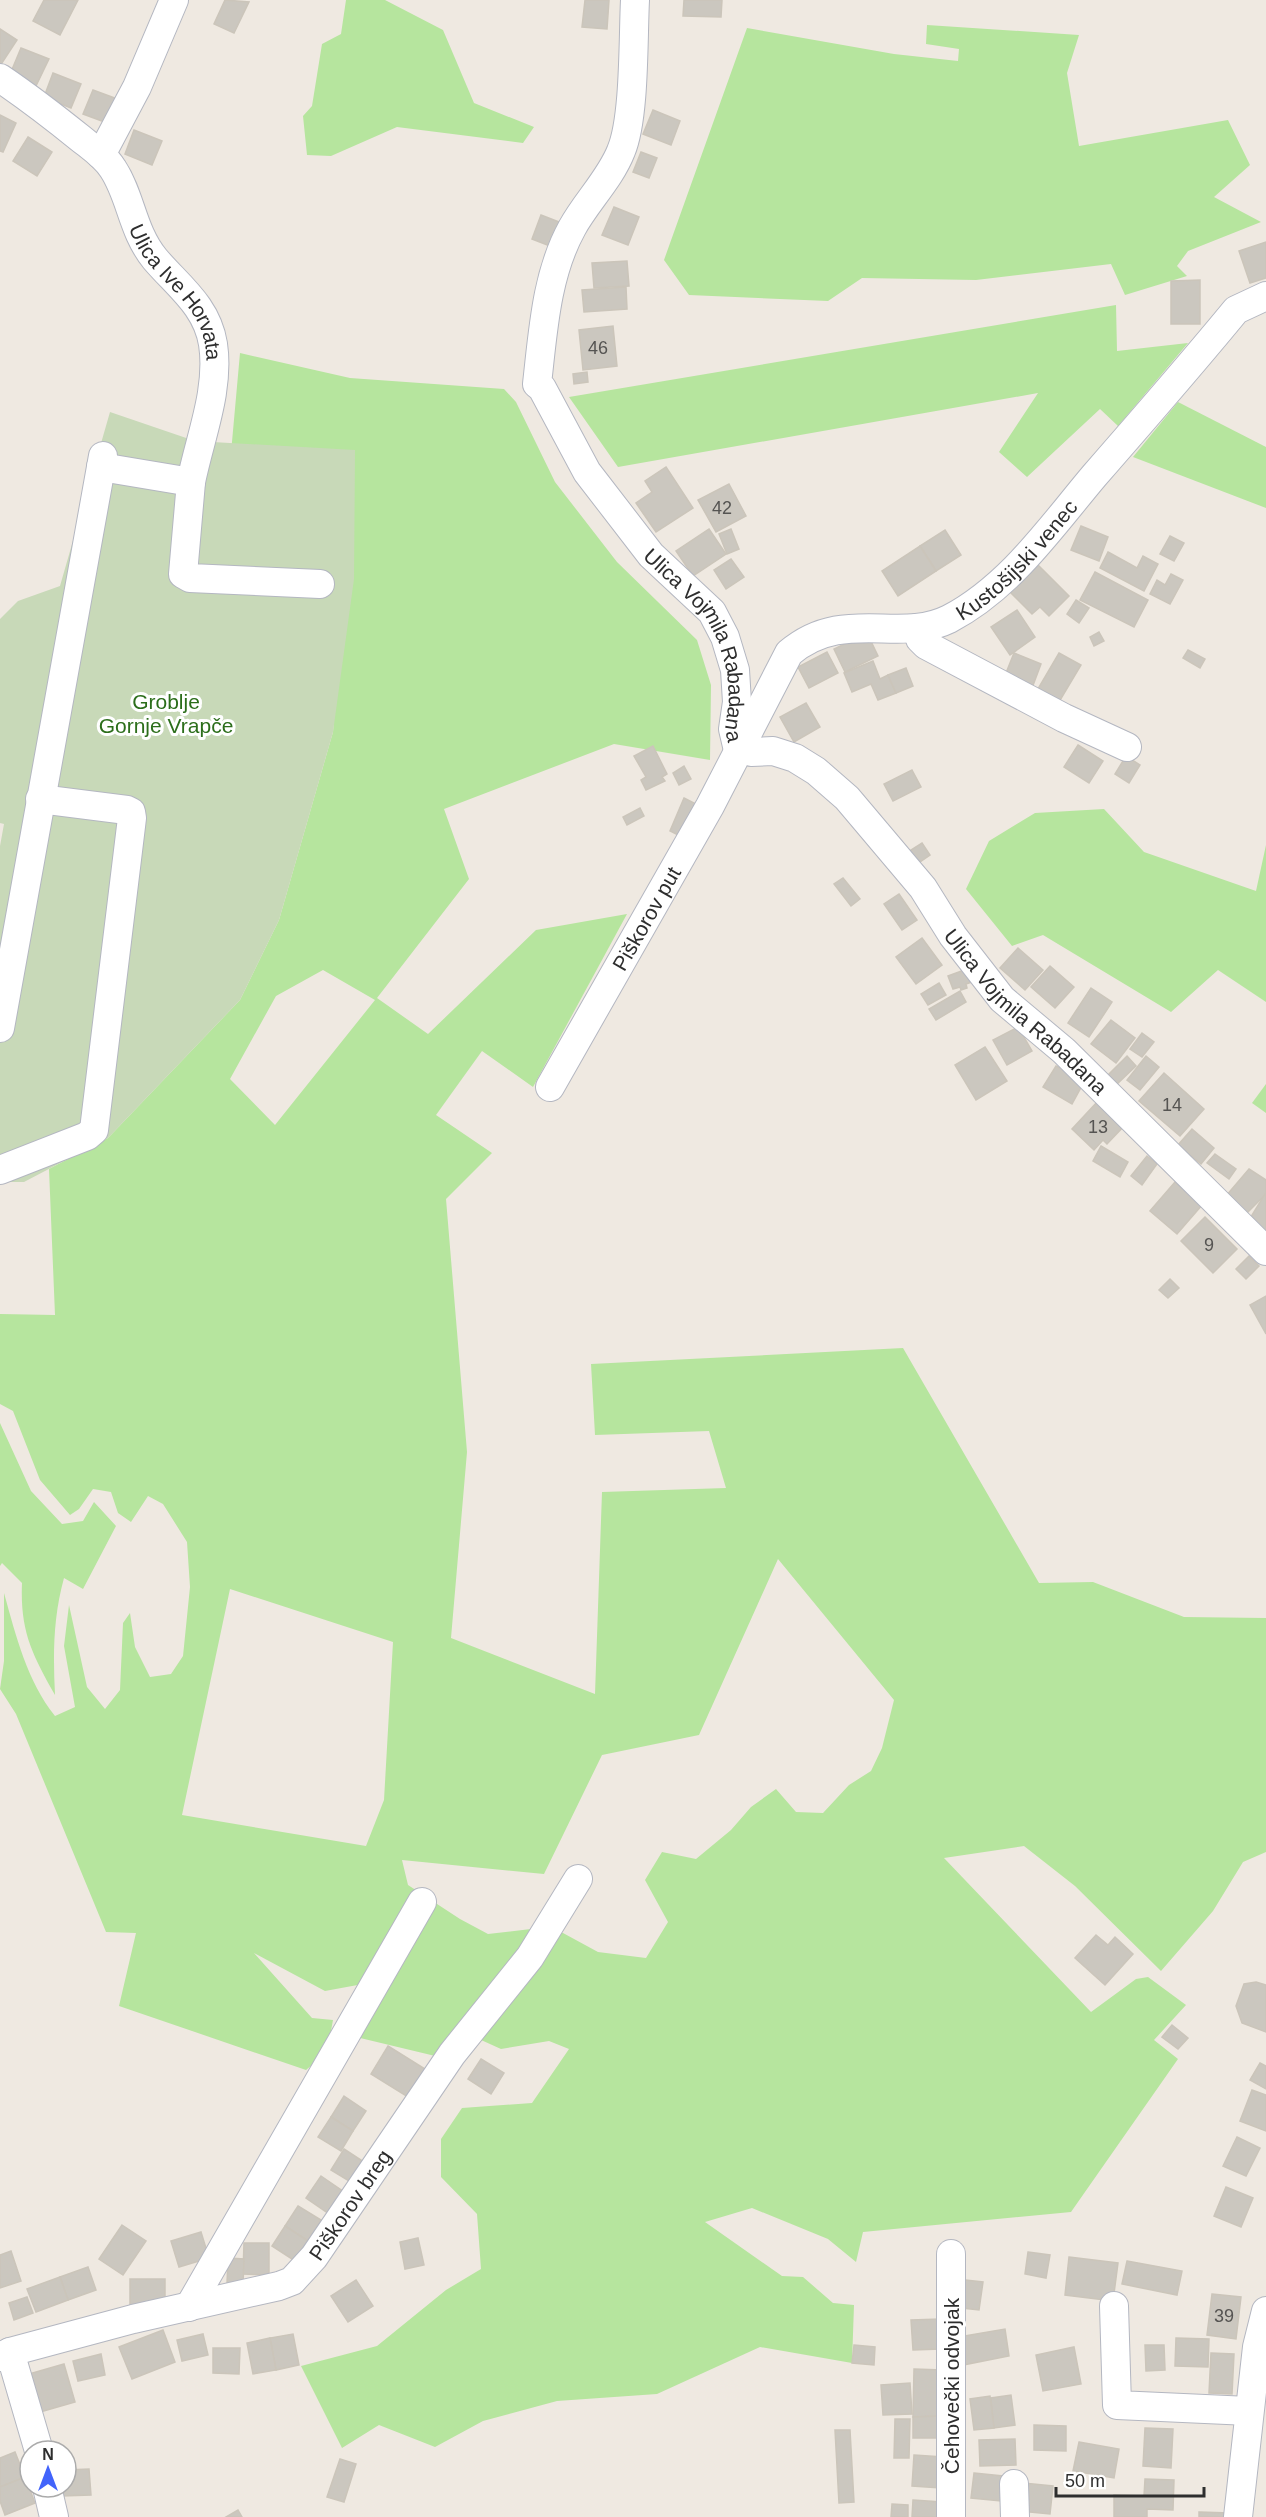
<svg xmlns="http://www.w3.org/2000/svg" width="1266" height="2517" viewBox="0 0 1266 2517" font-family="Arial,sans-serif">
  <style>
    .green { fill: #b6e59e; fill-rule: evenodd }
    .cemetery { fill: #c8d9b8 }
    .building { fill: #cbc7bf; stroke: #cbc5ba; stroke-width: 1.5 }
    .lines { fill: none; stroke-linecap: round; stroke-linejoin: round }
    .minor-casing { stroke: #b4b7c1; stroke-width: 30 }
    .minor { stroke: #fff; stroke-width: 28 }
    .labels { text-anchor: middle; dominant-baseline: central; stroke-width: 6; stroke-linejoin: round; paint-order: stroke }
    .number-label { font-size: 18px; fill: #555452 }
    .street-label { font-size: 21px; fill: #2e2e2e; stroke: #fff }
    .park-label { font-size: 21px; fill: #2c6e1b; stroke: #fff }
  </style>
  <rect width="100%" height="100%" fill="#efe9e1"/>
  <g class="green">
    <path d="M346,0h39l58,30 31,73 60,24 -11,16 -126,-16 -66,29 -24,-1 -4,-39 9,-10 10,-62 19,-10z"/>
    <path d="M927,25l152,10 -12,38 12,73 149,-26 22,45 -36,32 47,25 -73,29 -11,15 10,10 -62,19 -14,-31 -135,16 -114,-2 -34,23 -139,-6 -25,-35 83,-232 147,26 64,7 1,-12 -33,-5z"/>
    <path d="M1116,305l1,46 71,-8 -70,83 -18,-17 -73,68 -28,-25 39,-59 -420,74 -49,-70z"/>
    <path d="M240,353l110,25 154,11 12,13 39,80 62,80 80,78 14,45 -1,75 -96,-16 -170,65 25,70 -92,119 51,36 108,-104 91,-16 -94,173 -51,-36 -46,64 56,38 -46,46 21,253 -16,186 144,56 7,-202 124,-4 -17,-57 -114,4 -4,-71 312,-16 136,235 54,-1 91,35 82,1v234l-23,10 -30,49 -52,60 -86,-85 -51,-40 -80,12 147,154 45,-33 12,-2 38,28 -32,35 24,19 -107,153 -208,20 -7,30 -28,-23 -76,-31 -47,14 77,54 21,1 30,26 21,2 -2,58 -92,-16 -103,47 -100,7 -74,20 -48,26 -56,-22 -37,23 -41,-82 76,-20 69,-56 35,-21 -4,-55 -36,-37v-38l21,-31 70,-5 37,-54 -20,-8 -48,8 -31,-14 -14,26 -100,-24 7,-53 -38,7 -71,-38 58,65 21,2 -6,32 -21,18 -187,-64 17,-73 -30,-1 -90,-218 -16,-25 4,-28v-68c12,43 23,88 51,123l20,-9 -11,-61 5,-41 18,82 18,22 15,-19 3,-67 7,-10 5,34 15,30 21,-3 12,-18 7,-69 -3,-45 -24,-38 -15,-8 -17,26 -13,-9 -7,-21 -18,-3 -14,20 -9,6 -30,-35 -27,-69 -13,-7v-90l55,1 -6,-146 59,-31 132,-138 39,-80 54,-188 12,-151 -115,-117zM323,970l52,30 -100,125 -45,-46 46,-83zM778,1559l116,141 -12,48 -11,23 -22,14 -26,28 -27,-1 -20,-23 -25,18 -20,23 -35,29 -34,-7 -17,28 23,42 -22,36 -48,-6 -35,-19 -32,-4 -43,5 -28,-15 -52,-34 -6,-25 142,14 58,-119 97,-20zM230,1589l163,53 -9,158 -18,46 -184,-31z"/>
    <path d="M1178,402l88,45v61l-133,-51z"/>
    <path d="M1104,809l40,43 112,39 10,-46v157l-48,-32 -47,42 -128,-77 -31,11 -46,-57 23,-48 46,-28z"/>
    <path d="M1266,1084v29l-14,-10z"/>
    <path d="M0,1423l31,68 31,33 21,-3 11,-19 22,24 -33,63 -19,-11c-11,40 -11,77 -9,117 -23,-41 -35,-64 -33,-112l-20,-20 -2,3z"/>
  </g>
  <path class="cemetery" d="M110,412l85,29 160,9 -1,129 -21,153 -54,188 -39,80 -132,138 -84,44h-24v-336l4,-22 -4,-1v-204l18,-18 42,-15z"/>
  <g class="building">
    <path d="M44,0h34l-18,35 -27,-14z"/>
    <path d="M225,0l24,2 -15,31 -20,-9z"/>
    <path d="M585,0h24l-2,29 -25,-2z"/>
    <path d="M684,0h38l-1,17 -38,-1z"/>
    <path d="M0,29l17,11 -17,26z"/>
    <path d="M21,48l28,11 -14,29 -24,-16z"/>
    <path d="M53,73l28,11 -10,24 -27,-11z"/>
    <path d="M93,90l27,10 -10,24 -27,-10z"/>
    <path d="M653,110l27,11 -9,24 -28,-11z"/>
    <path d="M0,115l16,8 -13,29 -3,-1z"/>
    <path d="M134,130l28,11 -10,24 -27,-11z"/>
    <path d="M28,137l24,15 -15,24 -24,-15z"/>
    <path d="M641,152l16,6 -8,20 -16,-6z"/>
    <path d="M614,207l25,10 -11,28 -26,-10z"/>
    <path d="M541,215l18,7 -9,24 -18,-7z"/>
    <path d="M1266,242v36l-16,5 -11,-32z"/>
    <path d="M627,261l2,25 -35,2 -2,-25z"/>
    <path d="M1200,280v44h-29v-43z"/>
    <path d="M626,287l1,22 -43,3 -2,-22z"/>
    <path d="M613,326l4,40 -34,4 -4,-40z"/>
    <path d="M587,372l1,10 -14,2 -1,-10z"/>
    <path d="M666,467l27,41 -37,24 -20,-29 16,-11 -7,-11z"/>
    <path d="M729,484l17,32 -30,16 -18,-32z"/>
    <path d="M1081,526l27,11 -9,24 -28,-11z"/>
    <path d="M709,529l17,25 -33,22 -17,-25z"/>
    <path d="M731,529l8,20 -12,5 -8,-20z"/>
    <path d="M945,530l16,25 -25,16 -16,-25z"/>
    <path d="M1170,536l14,7 -10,18 -14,-7z"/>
    <path d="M920,546l16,25 -38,25 -16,-25z"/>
    <path d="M1108,552l29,16 6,-12 15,8 -14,27 -44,-23z"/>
    <path d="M731,559l13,18 -18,12 -12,-19z"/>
    <path d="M1038,565l31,31 -20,20 -9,-9 -8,7 -22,-22z"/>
    <path d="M1095,572l53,28 -14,27 -54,-27z"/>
    <path d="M1171,574l12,6 -13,24 -20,-10 7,-14 8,5z"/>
    <path d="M1076,600l13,8 -10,15 -12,-9z"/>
    <path d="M1017,610l18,27 -25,18 -19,-28z"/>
    <path d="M1099,632l5,9 -10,5 -4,-9z"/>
    <path d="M867,633l11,23 -33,16 -11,-23z"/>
    <path d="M1188,650l17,9 -5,9 -17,-10z"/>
    <path d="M827,652l11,21 -29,15 -11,-21z"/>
    <path d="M1014,653l27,11 -9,24 -28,-10z"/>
    <path d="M1059,653l22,12 -25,42 -21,-13z"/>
    <path d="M873,661l7,18 8,-4 8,18 -18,7 -7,-16 -19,8 -8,-19z"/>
    <path d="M906,668l7,18 -17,7 -8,-18z"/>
    <path d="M806,703l14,24 -26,15 -14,-25z"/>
    <path d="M1078,745l25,16 -14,22 -25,-16z"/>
    <path d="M653,746l14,28 -5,3 3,4 -19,9 -5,-10 5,-3 -12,-21z"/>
    <path d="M1126,756l14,9 -11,18 -14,-9z"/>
    <path d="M684,766l7,13 -12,6 -6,-12z"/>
    <path d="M912,770l9,17 -28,14 -9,-17z"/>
    <path d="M684,798l12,6 -14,33 -12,-6z"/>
    <path d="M640,808l4,8 -17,9 -4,-8z"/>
    <path d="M922,843l8,12 -13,9 -9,-12z"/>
    <path d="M843,878l17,21 -9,7 -17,-22z"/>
    <path d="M899,894l18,26 -15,10 -18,-26z"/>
    <path d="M922,938l20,27 -26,19 -20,-27z"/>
    <path d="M1018,948l25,22 -18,20 -25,-22z"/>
    <path d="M1050,966l24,21 -19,21 -24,-21z"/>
    <path d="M967,969l5,13 -6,2 1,4 -6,2 -1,-3 -7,2 -5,-13z"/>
    <path d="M939,983l7,12 -18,10 -7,-11z"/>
    <path d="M1091,988l21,14 -23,35 -21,-14z"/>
    <path d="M960,991l6,11 -30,18 -7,-11z"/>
    <path d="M1111,1020l24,18 -19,25 -25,-19z"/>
    <path d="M1018,1027l14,24 -25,14 -14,-25z"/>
    <path d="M1142,1033l12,9 -12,15 -12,-8z"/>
    <path d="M985,1047l22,34 -31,19 -21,-35z"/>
    <path d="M1127,1056l9,10 -21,20 -9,-9z"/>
    <path d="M1146,1056l13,11 -19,23 -13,-10z"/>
    <path d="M1056,1066l28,16 -12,22 -29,-17z"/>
    <path d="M1164,1073l40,36 -24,27 -41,-35z"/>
    <path d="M1098,1101l27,24 -18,19 -4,-4 -9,10 -22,-21z"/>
    <path d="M1192,1129l22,19 -13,16 -23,-19z"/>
    <path d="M1101,1146l27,16 -8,15 -27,-16z"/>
    <path d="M1215,1154l21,15 -7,10 -22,-16z"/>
    <path d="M1147,1156l10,8 -15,21 -11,-9z"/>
    <path d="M1249,1169l17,11v14l-21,21 -19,-19z"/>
    <path d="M1175,1182l27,23 -25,29 -27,-23z"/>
    <path d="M1265,1194l1,1v36l-17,-11z"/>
    <path d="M1205,1217l32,32 -24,24 -32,-32z"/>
    <path d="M1249,1256l10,10 -13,13 -10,-10z"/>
    <path d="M1170,1279l9,9 -11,10 -9,-8z"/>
    <path d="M1266,1296v38l-16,-29z"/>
    <path d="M1096,1935l12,10 7,-8 18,17 -28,31 -30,-27z"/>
    <path d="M1256,1982l10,3v47l-24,-9 -6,-17 8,-22z"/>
    <path d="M1172,2025l16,13 -10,11 -16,-12z"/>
    <path d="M388,2046l37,23 -17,28 -37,-23z"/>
    <path d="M481,2059l23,14 -13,21 -23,-15z"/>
    <path d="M1260,2063l6,3v23l-16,-9z"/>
    <path d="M1252,2090l14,5v36l-26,-10z"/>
    <path d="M344,2096l22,15 -13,20 -22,-14z"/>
    <path d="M331,2117l22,14 -12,20 -23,-14z"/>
    <path d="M1237,2137l23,11 -14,28 -23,-10z"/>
    <path d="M344,2149l23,15 -13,20 -23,-14z"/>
    <path d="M321,2176l26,18 -15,22 -26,-18z"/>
    <path d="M1226,2187l27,11 -12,29 -27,-11z"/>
    <path d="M298,2206l23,14 -13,21 -23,-15z"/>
    <path d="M122,2225l24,16 -23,34 -24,-16z"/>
    <path d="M285,2226l23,15 -13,20 -23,-15z"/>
    <path d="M201,2232l8,26 -30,9 -8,-26z"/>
    <path d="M418,2238l6,27 -19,4 -5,-27z"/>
    <path d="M244,2243h25v32l-26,-1z"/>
    <path d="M11,2251l10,30 -21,7v-33z"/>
    <path d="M1028,2252l22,3 -4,23 -21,-4z"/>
    <path d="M1069,2257l49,6 -5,38 -48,-6z"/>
    <path d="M228,2258l16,1 -1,25h-16z"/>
    <path d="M1127,2261l55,10 -5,24 -55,-11z"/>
    <path d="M88,2267l8,23 -28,10 -8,-23z"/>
    <path d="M60,2277l8,23 -32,12 -9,-23z"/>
    <rect x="130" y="2279" width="35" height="31"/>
    <path d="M956,2279l27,3 -4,28 -26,-3z"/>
    <path d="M356,2280l17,26 -25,16 -17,-26z"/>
    <path d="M1212,2294l29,3 -5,42 -29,-4z"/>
    <path d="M27,2297l6,16 -19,7 -5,-17z"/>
    <path d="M940,2319l1,30 -28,1 -2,-30z"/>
    <path d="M1005,2329l4,27 -46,9 -5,-28z"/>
    <path d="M163,2330l12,32 -43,17 -13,-32z"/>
    <path d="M203,2334l5,21 -26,6 -5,-21z"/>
    <path d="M293,2334l6,31 -23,5 -6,-32z"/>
    <path d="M270,2338l6,32 -23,4 -6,-31z"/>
    <path d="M1176,2338l33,1 -1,28 -33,-1z"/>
    <path d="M854,2345l21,2 -1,18 -22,-2z"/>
    <path d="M1145,2345h19l1,25 -19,1z"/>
    <path d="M1074,2347l7,37 -38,7 -7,-36z"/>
    <path d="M213,2348h27l-1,26 -26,-1z"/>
    <path d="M1211,2353l23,1 -2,40 -23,-1z"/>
    <path d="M101,2354l4,21 -27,6 -5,-20z"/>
    <path d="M64,2364l11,38 -35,10 -11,-38z"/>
    <path d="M914,2369l29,1 -1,46 -29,1z"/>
    <path d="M910,2383l2,31 -29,1 -2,-30z"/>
    <path d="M1011,2395l4,30 -21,3 -3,-30z"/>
    <path d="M990,2396l4,32 -20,2 -4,-31z"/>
    <path d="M942,2416v22h-29v-21z"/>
    <path d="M895,2419h15l-1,39h-15z"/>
    <path d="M1034,2425l32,1v25l-32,-1z"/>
    <path d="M1145,2428l28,1 -2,39 -28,-2z"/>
    <path d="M835,2430h15l4,72 -15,1z"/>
    <path d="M1015,2439l1,26 -36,1 -1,-26z"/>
    <path d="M1079,2442l40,7 -5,29 -41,-7z"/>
    <path d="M15,2452l10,25 -25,10v-29z"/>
    <path d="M914,2455l29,2 -2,31 -29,-2z"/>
    <path d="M340,2459l16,5 -12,38 -17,-5z"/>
    <path d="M89,2469l2,26 -29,1v-9h4v-17z"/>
    <path d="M974,2473l29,3 -2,25 -30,-3z"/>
    <path d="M25,2477l10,26 -30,12 -5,-14v-14z"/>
    <path d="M1145,2479l29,1 -1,30 -26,-1v8h-33v-22l30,1z"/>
    <path d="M1023,2483l30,3 -3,28 -30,-3z"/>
    <path d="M913,2500l29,2 -1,15h-29z"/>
    <path d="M892,2504l16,1v12h-17z"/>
    <path d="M238,2510l4,7h-16z"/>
    <path d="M1199,2512l31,1v4h-31z"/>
  </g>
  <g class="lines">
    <defs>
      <g id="minor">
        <path id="s1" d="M635,0c-2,38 0,118 -14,151 -11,28 -35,51 -49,77 -26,47 -29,104 -35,156l5,4 45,84 64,83 61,57 13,25 10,33 2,32 -4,27 4,17 14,6 22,-1 22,7 21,13 31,27 76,90 30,48 49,63 62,52 202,200"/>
        <path id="s2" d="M0,78c28,19 54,39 80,60 11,9 25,18 33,31 18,27 19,62 42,90 23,27 52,47 58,85 7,46 -13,93 -22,138l-90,-15"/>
        <path d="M101,155l36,-68 37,-87"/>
        <path d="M191,482l-8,92 7,4 130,6"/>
        <path d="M917,628l3,11 6,6 138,73 63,29"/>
        <path d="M0,1028l103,-572"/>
        <path id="s3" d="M550,1087l160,-281 79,-153c54,-46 110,-9 160,-34 61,-32 102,-92 145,-143 48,-55 96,-110 142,-166l30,-14"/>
        <path d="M0,1170l87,-34 7,-6 38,-312 -1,-6 -4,-2 -87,-11"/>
        <path d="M951,2254v263"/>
        <path d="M1114,2306l3,99 132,6"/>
        <path d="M189,2307l233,-405"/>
        <path d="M10,2352l29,99"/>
        <path id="s4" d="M0,2357l10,-5 123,-33 146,-33 13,-5 22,-24 138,-203 78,-97 48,-78"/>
        <path d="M1014,2484l1,33"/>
        <path d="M47,2487l7,30"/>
        <path d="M1238,2517l19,-170 9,-36"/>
      </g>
    </defs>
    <use href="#minor" class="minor-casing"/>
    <use href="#minor" class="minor"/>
  </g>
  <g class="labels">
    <g class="number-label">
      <text x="598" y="348">46</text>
      <text x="722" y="508">42</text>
      <text x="1172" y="1105">14</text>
      <text x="1098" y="1127">13</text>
      <text x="1209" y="1245">9</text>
      <text x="1224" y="2316">39</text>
    </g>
    <g class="street-label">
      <text stroke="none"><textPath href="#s2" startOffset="286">Ulica Ive Horvata</textPath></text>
      <text stroke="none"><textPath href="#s3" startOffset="753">Kustošijski venec</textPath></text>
      <text stroke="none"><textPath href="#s1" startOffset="718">Ulica Vojmila Rabadana</textPath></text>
      <text stroke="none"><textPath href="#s3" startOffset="194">Piškorov put</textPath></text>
      <text stroke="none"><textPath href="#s1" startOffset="1240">Ulica Vojmila Rabadana</textPath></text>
      <text stroke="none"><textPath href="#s4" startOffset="398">Piškorov breg</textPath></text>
      <text transform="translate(951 2386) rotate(-90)">Čehovečki odvojak</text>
    </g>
    <g class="park-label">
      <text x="166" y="701">Groblje<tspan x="166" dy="24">Gornje Vrapče</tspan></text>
    </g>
  </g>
  <g transform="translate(48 2469)"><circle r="28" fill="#ffffff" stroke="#ababab" stroke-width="1.5"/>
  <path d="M0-4.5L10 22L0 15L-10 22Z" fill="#4264fb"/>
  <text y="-9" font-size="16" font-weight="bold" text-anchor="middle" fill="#2e2e2e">N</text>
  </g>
  <path d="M1056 2487v9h148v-9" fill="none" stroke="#2e2e2e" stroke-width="3"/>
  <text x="1065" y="2487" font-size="18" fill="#2e2e2e" stroke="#ffffff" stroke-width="4.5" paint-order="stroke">50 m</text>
</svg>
